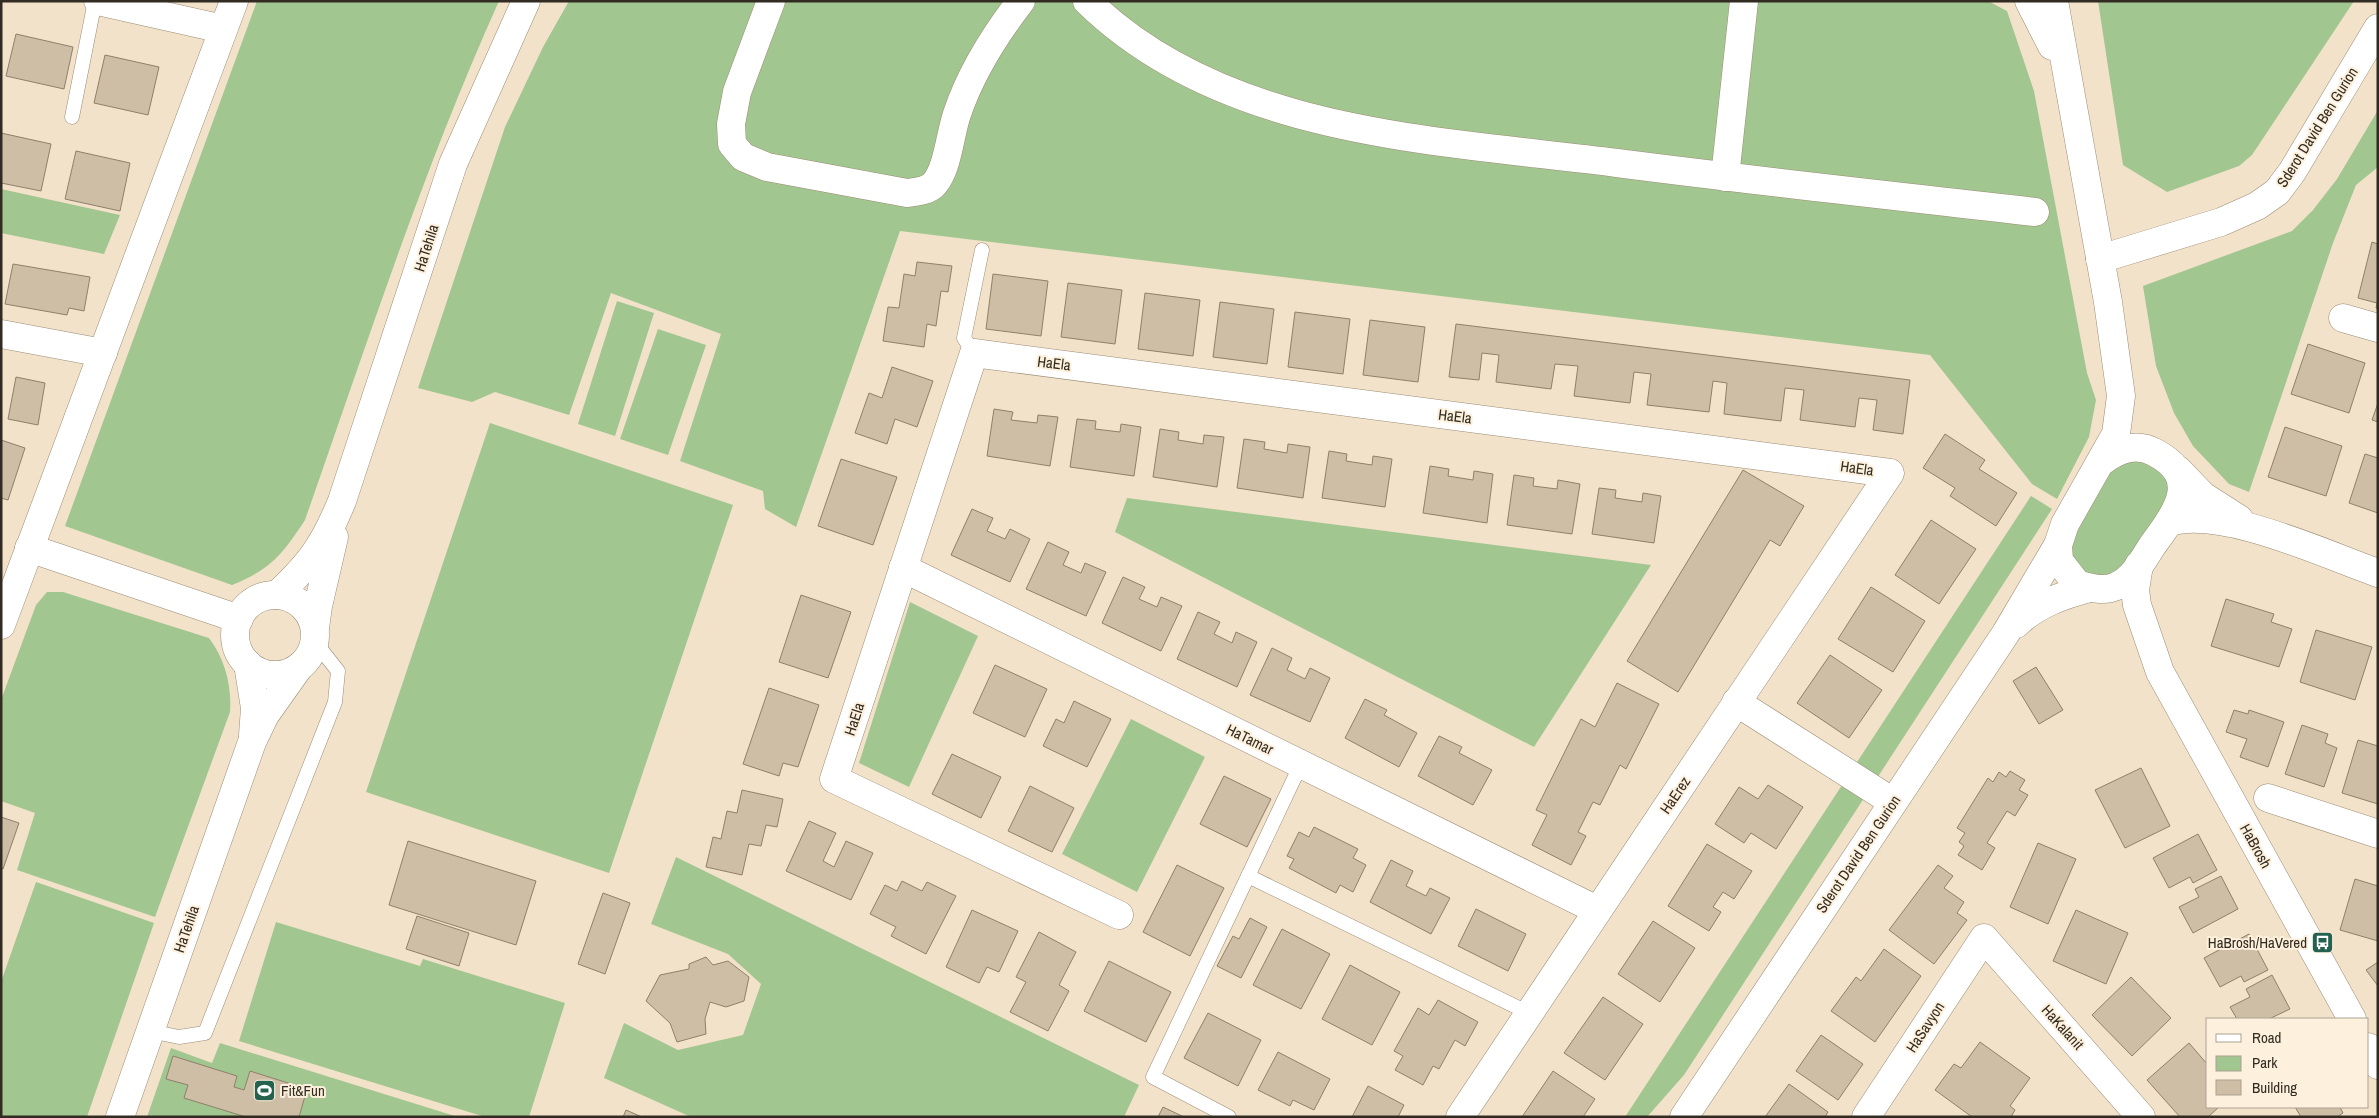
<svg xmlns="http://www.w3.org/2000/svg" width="2379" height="1118" viewBox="0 0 2379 1118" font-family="'Archivo Narrow',sans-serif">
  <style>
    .green { fill: #a2c690 }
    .building { fill: #cebea6; stroke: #8f806a }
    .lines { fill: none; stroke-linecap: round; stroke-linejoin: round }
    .service-casing { stroke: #9b8c75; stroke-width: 15 }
    .minor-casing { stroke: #9b8c75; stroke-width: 29 }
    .tertiary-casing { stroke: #9b8c75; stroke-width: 29 }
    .service { stroke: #fff; stroke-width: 14 }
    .minor { stroke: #fff; stroke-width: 28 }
    .tertiary { stroke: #fff; stroke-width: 28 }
    .labels { text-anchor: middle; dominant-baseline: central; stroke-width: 4; stroke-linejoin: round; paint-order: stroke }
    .street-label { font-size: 15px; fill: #312b21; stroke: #fdf0dc }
    .poi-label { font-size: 15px; fill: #312b21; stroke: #fdf0dc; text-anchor: end }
  </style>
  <rect width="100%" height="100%" fill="#f3e2ca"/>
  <g class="green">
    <path d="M257,1h242c-76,169 -133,345 -194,519 -23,35 -34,49 -73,65l-167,-59z"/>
    <path d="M569,1h1419l19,10 27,80 53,282 9,27 -7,37 -32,62 -25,-15 -102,-129 -1030,-124 -104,296 -31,-18 -2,-18 -83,-30 41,-127 -110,-41 -42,122 -74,-23 -23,10 -54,-14 87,-261 38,-80z"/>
    <path d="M2098,1h256l-102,154 -13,11 -72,26 -44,-27z"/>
    <path d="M2378,110v57l-22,18 -23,58 -84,249 -20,-8 -36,-38 -19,-33 -18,-47 -13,-80 149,-55 21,-21 24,-31z"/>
    <path d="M1,189l119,26 -16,39 -103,-21z"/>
    <path d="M617,301l37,12 -39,123 -37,-12z"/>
    <path d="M658,329l48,16 -38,110 -48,-16z"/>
    <path d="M490,423l243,82 -124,368 -243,-81z"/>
    <path d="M2129,458l31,9 10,16 1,11 -47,75 -11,7 -31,-1 -12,-17 4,-29 35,-60z"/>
    <path d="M2031,496l21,13 -368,566 -37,42h-22z"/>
    <path d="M1127,498l524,67 -117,182 -419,-215z"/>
    <path d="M47,592h16l146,46c16,21 23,48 21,74l-75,205 -138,-47 18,-57 -34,-12v-101l35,-95z"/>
    <path d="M910,602l68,34 -69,151 -50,-24z"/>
    <path d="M1131,719l74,38 -68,135 -75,-38z"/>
    <path d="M676,857l463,228 -15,32h-433l-87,-39 20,-55 54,27 65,-15 18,-51 -33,-30 -77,-30z"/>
    <path d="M36,882l118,41 -67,194h-86v-135z"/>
    <path d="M276,922l144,44 3,-7 142,44 -36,114h-44l-246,-76z"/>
    <path d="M220,1043l238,74h-311l24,-69 41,15z"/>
  </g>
  <g class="building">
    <path d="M16,34l57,13 -9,42 -58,-13z"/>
    <path d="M105,55l54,12 -11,48 -54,-12z"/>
    <path d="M1,133l50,11 -10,47 -40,-8z"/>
    <path d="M76,151l54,12 -10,48 -55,-12z"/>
    <path d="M2372,242l6,2v65l-2,-1 1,-5 -19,-5z"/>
    <path d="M917,262l35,4 -4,26 -7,-1 -5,35 -9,-2 -3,23 -41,-6 5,-34 11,1 5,-34 11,2z"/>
    <path d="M13,264l77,13 -6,34 -15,-3 -2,7 -62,-11z"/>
    <path d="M993,274l55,7 -7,55 -55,-7z"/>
    <path d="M1068,283l54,7 -7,54 -54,-7z"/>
    <path d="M1145,293l55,7 -7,56 -55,-7z"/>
    <path d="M1220,302l54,7 -7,55 -54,-7z"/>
    <path d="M1295,312l55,7 -7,55 -55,-7z"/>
    <path d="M1370,320l55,7 -7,55 -55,-7z"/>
    <path d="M1456,324l454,56 -7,54 -30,-4 4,-30 -18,-2 -4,29 -55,-7 4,-30 -19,-2 -4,33 -57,-7 3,-31 -14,-2 -4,31 -62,-7 4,-31 -17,-2 -4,31 -56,-7 4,-30 -23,-2 -4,25 -55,-7 3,-27 -17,-2 -3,27 -30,-3z"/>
    <path d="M2308,344l57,19 -16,50 -58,-19z"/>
    <path d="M892,367l41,14 -16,46 -22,-8 -8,25 -32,-11 14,-40 13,5z"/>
    <path d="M16,377l29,6 -7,42 -30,-6z"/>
    <path d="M2378,403v19l-6,-2z"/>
    <path d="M994,409l19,3 -2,8 26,3 1,-8 20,2 -8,49 -63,-10z"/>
    <path d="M1077,419l19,2 -1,8 25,3 1,-8 20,3 -7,49 -64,-9z"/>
    <path d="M2285,427l57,19 -16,50 -58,-19z"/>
    <path d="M1160,429l19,3 -1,8 25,4 1,-9 20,2 -7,50 -64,-10z"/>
    <path d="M1945,434l40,26 -6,9 38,24 -21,33 -46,-30 5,-8 -32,-20z"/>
    <path d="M1244,439l21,3 -1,7 23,4 1,-9 22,3 -7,51 -66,-10z"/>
    <path d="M1,440l24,8 -17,52 -7,-2z"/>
    <path d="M1329,451l18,3 -1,7 26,4 1,-9 19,3 -7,48 -63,-9z"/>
    <path d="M2365,454l13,4v55l-29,-10z"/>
    <path d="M841,459l56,18 -24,68 -55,-19z"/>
    <path d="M1430,466l19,3 -1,7 25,4 1,-9 19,3 -6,49 -64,-10z"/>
    <path d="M1743,470l61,36 -24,40 -10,-6 -92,152 -51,-31z"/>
    <path d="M1514,475l20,3 -1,8 24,3 1,-9 22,4 -8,50 -65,-9z"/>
    <path d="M1599,488l17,2 -1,8 27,4 1,-9 18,3 -7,47 -62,-9z"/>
    <path d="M972,509l21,9 -6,13 18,8 5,-10 20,10 -20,43 -59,-27z"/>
    <path d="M1931,520l45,29 -37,55 -44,-29z"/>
    <path d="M1048,542l21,10 -6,13 18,8 4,-10 21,9 -20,44 -60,-27z"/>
    <path d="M1123,577l22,10 -6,12 18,8 4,-10 21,9 -21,45 -59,-28z"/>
    <path d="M1871,587l54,34 -32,51 -55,-33z"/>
    <path d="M801,595l50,17 -23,66 -49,-16z"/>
    <path d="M2226,599l48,15 -3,8 21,7 -13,38 -68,-21z"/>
    <path d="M1198,612l22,10 -6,12 18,9 4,-11 21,10 -20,45 -60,-28z"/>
    <path d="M2316,630l56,17 -17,53 -55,-18z"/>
    <path d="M1272,648l20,10 -5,12 18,9 5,-11 20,10 -20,44 -60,-27z"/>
    <path d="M1830,655l52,35 -33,48 -52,-35z"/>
    <path d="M995,665l52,24 -22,48 -52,-24z"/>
    <path d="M2036,667l27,43 -24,14 -26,-43z"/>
    <path d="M1617,683l42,21 -33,65 -6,-4 -20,40 -7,-3 -15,30 8,4 -15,29 -39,-20 15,-30 -11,-5 45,-91 14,8z"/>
    <path d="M769,688l50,17 -21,62 -15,-4 -4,13 -36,-12z"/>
    <path d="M1365,699l22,11 -3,5 33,18 -18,34 -54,-29z"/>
    <path d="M1074,701l37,18 -24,48 -44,-21 13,-27 8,4z"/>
    <path d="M2234,710l14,4 1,-4 35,12 -16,45 -28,-10 7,-18 -21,-7z"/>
    <path d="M2302,725l26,9 -3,9 12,5 -13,39 -39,-13z"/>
    <path d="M1439,736l23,11 -3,6 33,17 -19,35 -55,-29z"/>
    <path d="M2358,740l20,6v58l-36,-11z"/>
    <path d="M952,754l49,23 -20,41 -49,-24z"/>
    <path d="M2141,768l29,58 -45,22 -30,-58z"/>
    <path d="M2010,771l15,9 -6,10 9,5 -13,21 -8,-5 -20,32 8,5 -13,22 -24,-15 6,-9 -5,-4 6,-9 -8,-5 31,-50 5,4 6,-10 7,5z"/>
    <path d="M1224,776l47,23 -24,48 -47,-23z"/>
    <path d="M1768,785l35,22 -27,42 -25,-16 -7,10 -29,-19 24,-37 19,12z"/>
    <path d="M1030,786l44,22 -22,44 -44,-21z"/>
    <path d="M742,790l41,9 -6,28 -11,-2 -5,21 -12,-2 -7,31 -36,-8 7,-30 8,2 6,-28 10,2z"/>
    <path d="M1,817l18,6 -16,46 -2,-1z"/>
    <path d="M809,821l27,12 -13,28 11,6 12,-26 27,12 -22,47 -65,-29z"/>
    <path d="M1314,827l44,22 -5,9 13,7 -13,27 -13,-7 -4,8 -47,-25 5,-9 -7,-3 12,-24 10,5z"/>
    <path d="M2198,834l19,36 -24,13 -3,-6 -21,11 -16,-30z"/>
    <path d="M408,841l128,40 -20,64 -127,-40z"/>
    <path d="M2038,843l38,16 -28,65 -38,-17z"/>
    <path d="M1707,844l45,27 -18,28 -11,-7 -10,15 8,5 -12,19 -41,-25z"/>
    <path d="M1391,860l22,11 -7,15 20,10 4,-8 20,10 -19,36 -61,-32z"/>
    <path d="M1177,865l47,23 -34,68 -47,-24z"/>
    <path d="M1938,865l15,11 -9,12 20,14 -7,11 10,7 -33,44 -45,-34z"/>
    <path d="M2221,876l17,33 -45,24 -14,-26 20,-10 -4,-8z"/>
    <path d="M2355,879l23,7v55l-38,-11z"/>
    <path d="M902,881l20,10 5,-9 29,14 -30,58 -35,-18 5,-9 -26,-13 15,-29 12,6z"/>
    <path d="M603,893l27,10 -25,71 -27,-10z"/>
    <path d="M1476,909l50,25 -18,37 -50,-25z"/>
    <path d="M972,910l46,21 -19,41 -12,-5 -8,16 -33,-16z"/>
    <path d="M2076,910l52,23 -22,51 -53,-23z"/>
    <path d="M417,916l52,17 -10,33 -53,-17z"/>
    <path d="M1250,918l17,9 -26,51 -24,-12 16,-30 6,3z"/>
    <path d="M1653,921l42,27 -35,54 -42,-28z"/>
    <path d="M1282,929l48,25 -29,55 -48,-24z"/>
    <path d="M1039,932l37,20 -17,33 10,6 -21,40 -38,-19 16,-30 -10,-5z"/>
    <path d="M2249,934l19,36 -24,12 -3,-6 -21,11 -16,-29z"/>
    <path d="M1884,949l37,27 -46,66 -44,-31 25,-34 5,4z"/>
    <path d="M706,957l7,8 15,-4 21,16 -5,24 -18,6 -16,-5 -5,17 1,15 -29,8 -7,-19 -24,-22 14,-26 29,-6v-5z"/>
    <path d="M1109,961l62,31 -25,50 -62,-31z"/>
    <path d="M2378,962v24l-12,-16z"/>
    <path d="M1350,965l50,27 -28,53 -50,-26z"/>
    <path d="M2272,975l18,34 -21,10h-32l-7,-12 20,-10 -4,-8z"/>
    <path d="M2131,977l40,41 -39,38 -40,-41z"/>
    <path d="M1603,997l40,27 -38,56 -41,-27z"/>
    <path d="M1438,1000l40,22 -13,24 -10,-6 -16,29 -6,-3 -10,19 -28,-15 8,-14 -9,-5 24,-43 11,7z"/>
    <path d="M1208,1013l53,27 -23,46 -54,-28z"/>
    <path d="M1821,1035l42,29 -25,36 -42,-29z"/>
    <path d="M1980,1042l50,36 -20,28 5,4 -4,7h-39l-37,-27 19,-26 7,4z"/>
    <path d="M2189,1043l19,22v42h11l-11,10h-28l-33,-37z"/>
    <path d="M1278,1052l52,27 -16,31 -21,-10 -3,6 -32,-16z"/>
    <path d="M173,1056l64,20 -3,11 10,3 6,-19 57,18 -8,28h-53l-62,-19 4,-13 -22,-6z"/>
    <path d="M1553,1071l42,28 -12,18h-61z"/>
    <path d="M1789,1084l39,28 -3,5h-60z"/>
    <path d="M1368,1086l36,19 -6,12h-46z"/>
    <path d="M1163,1107l21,10h-26z"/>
    <path d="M2295,1107h45l3,6 -6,4h-36z"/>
    <path d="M626,1110l16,7h-19z"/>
  </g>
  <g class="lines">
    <defs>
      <g id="service">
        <path d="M72,117l23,-116"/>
        <path d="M974,353l-10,-15 18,-88"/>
        <path d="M1248,876l281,137"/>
        <path d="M150,1031l29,6 26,-4 130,-331 3,-31 -23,-29"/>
        <path d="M1229,1117l-76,-40 148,-313"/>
      </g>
      <g id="minor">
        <path d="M98,1l125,28"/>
        <path d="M771,1l-34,91 -6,32 1,20 11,13 24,10 140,26c9,-1 22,-2 28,-10 13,-16 15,-49 22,-69 14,-42 37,-78 64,-113"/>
        <path d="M1087,1c137,134 351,139 530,162 139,18 279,33 418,49"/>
        <path d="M1725,177l19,-176"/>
        <path d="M2100,259l121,-37 36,-16 20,-14 15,-20 86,-144"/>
        <path d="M2343,318l35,10"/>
        <path d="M1,334l102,19"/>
        <path d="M2178,470l25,26 36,23"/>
        <path d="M2169,522c54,-16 155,32 209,51"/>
        <path d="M29,548l210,71"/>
        <path d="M903,568l694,342"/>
        <path d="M1,625l233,-624"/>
        <path d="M1736,702l157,100"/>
        <path d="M2268,798l110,36"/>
        <path d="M1119,915l-285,-136 140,-426 916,120 -430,644"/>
        <path d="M1866,1117l118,-179 157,179"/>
      </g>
      <g id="tertiary">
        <path d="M2029,1l23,45"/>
        <path d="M2054,1l54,301 13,94 -5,38 -51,90 -7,21 1,16 18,23c14,4 26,8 40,2 17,-8 26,-26 35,-40 24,-33 52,-68 2,-94 -19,-10 -37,-2 -53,10"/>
        <path d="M2139,565l-4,25 2,15 23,67 192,347"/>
        <path d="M277,595c34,-32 47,-50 65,-94l111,-337 73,-163"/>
        <circle cx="275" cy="635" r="40"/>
        <path d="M2016,624c21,-20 47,-29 74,-36"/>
        <path d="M315,628l3,-22 16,-69"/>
        <path d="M248,664l7,44 -2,27"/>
        <path d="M2368,1047l10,18"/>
        <path d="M120,1117l132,-375 13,-27 34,-48"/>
        <path d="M1684,1117l322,-484 52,-88"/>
      </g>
    </defs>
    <use href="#service" class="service-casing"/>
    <use href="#minor" class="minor-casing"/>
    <use href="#tertiary" class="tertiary-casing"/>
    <use href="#service" class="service"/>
    <use href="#minor" class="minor"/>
    <use href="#tertiary" class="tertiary"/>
  </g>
  <defs>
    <symbol id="bus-square" viewBox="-11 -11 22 22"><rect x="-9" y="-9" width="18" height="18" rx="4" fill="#24624f" stroke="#fdf0dc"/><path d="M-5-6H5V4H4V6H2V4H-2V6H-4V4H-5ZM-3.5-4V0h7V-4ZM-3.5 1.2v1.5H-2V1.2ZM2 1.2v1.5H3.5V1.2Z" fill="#fff"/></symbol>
    <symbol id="stadium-square" viewBox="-11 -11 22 22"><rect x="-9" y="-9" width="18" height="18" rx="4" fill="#24624f" stroke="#fdf0dc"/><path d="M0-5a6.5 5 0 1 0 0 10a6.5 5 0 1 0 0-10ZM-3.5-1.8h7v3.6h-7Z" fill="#fff"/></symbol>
  </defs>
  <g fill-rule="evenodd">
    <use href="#bus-square" x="2310" y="930" width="25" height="25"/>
    <use href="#stadium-square" x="252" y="1078" width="25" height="25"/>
  </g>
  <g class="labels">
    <g class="street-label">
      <text transform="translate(2317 127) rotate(-58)">Sderot David Ben Gurion</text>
      <text transform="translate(426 248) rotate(-72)">HaTehila</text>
      <text transform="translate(1054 363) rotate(7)">HaEla</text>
      <text transform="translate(1455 416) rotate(7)">HaEla</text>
      <text transform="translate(1857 468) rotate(8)">HaEla</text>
      <text transform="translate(854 719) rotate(-72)">HaEla</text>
      <text transform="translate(1250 739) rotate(26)">HaTamar</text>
      <text transform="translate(1675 795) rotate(-56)">HaErez</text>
      <text transform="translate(2256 846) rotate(61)">HaBrosh</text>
      <text transform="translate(1858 854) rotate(-56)">Sderot David Ben Gurion</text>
      <text transform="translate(186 929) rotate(-71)">HaTehila</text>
      <text transform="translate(1925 1027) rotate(-57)">HaSavyon</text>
      <text transform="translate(2063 1027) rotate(48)">HaKalanit</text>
    </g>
    <g class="poi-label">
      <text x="2307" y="942">HaBrosh/HaVered</text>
      <text x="281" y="1090" text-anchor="start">Fit&amp;Fun</text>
    </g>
  </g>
  <rect width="2379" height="1118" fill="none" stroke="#312b21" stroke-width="5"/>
  <rect x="2206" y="1018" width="162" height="90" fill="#fdf0dc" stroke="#aba191"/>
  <rect x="2216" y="1034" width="25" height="8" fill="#ffffff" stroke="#aba191"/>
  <text x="2252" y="1043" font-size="15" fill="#312b21">Road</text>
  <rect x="2216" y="1056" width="25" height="15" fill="#a2c690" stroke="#aba191"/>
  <text x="2252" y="1068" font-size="15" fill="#312b21">Park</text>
  <rect x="2216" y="1080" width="25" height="15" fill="#cebea6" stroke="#aba191"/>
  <text x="2252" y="1093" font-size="15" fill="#312b21">Building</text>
</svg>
